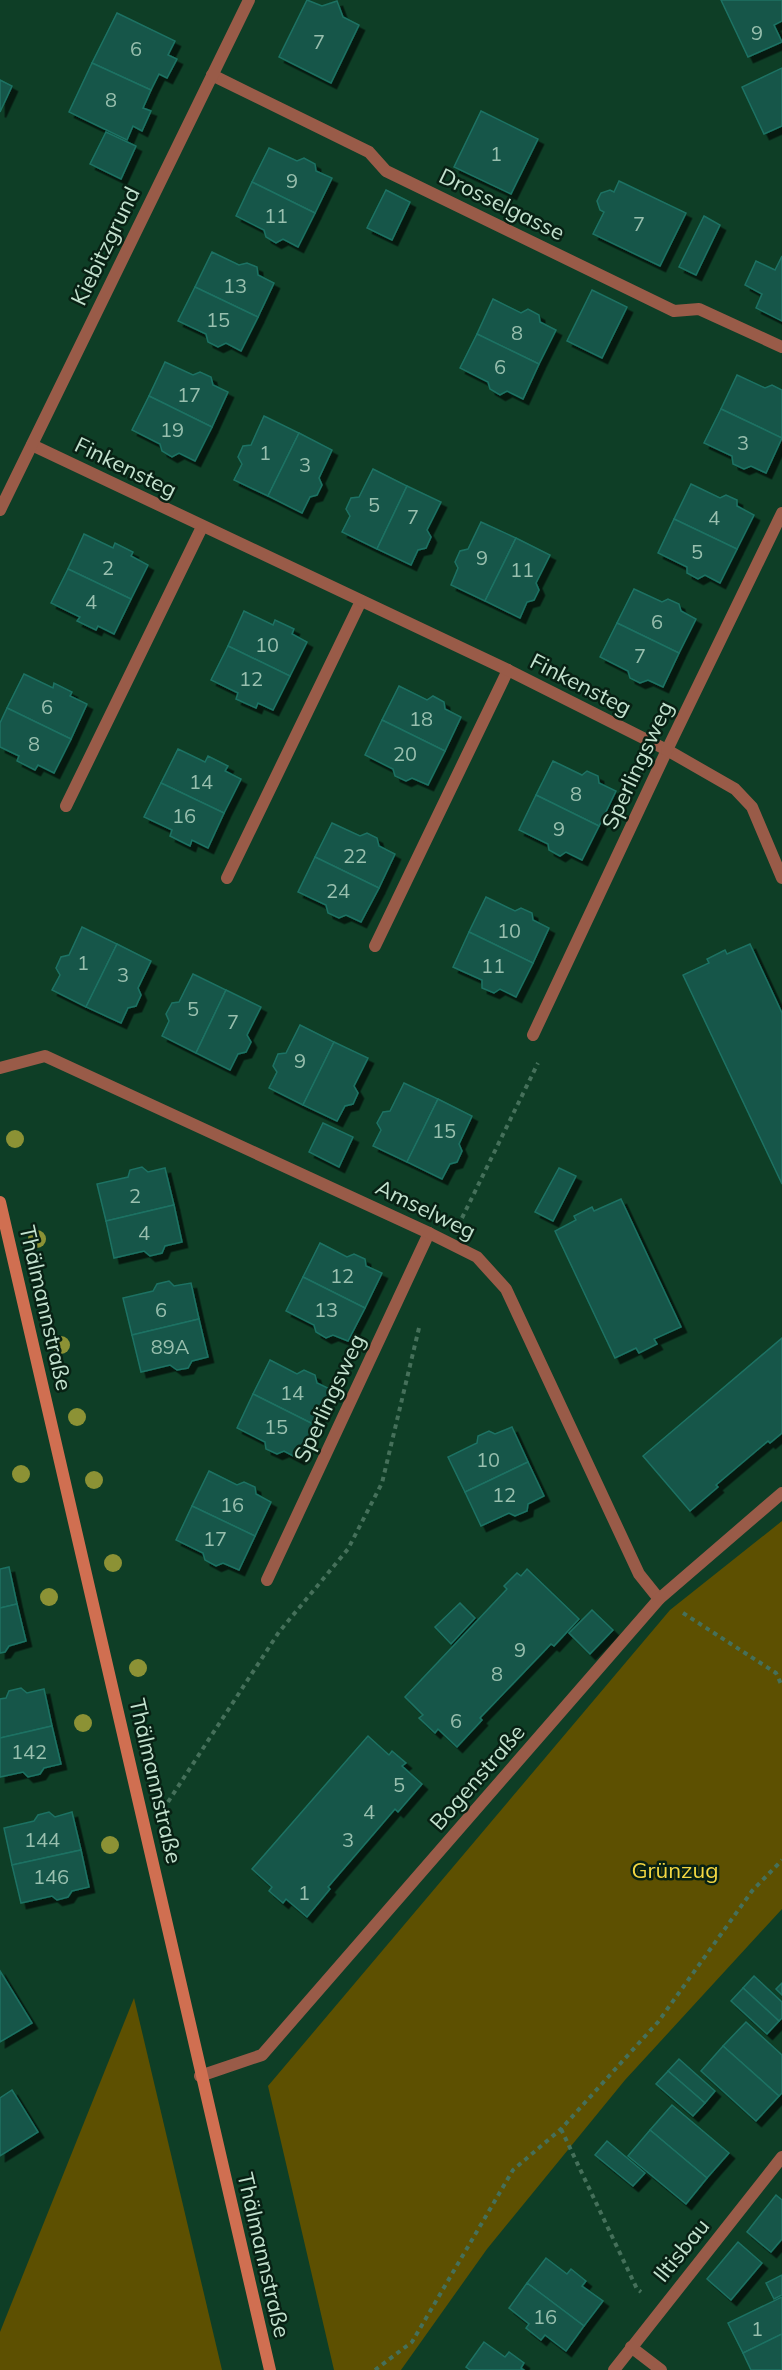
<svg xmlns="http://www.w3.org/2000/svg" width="782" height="2370" viewBox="0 0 782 2370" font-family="Mulish,sans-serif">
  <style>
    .green { fill: #5d5001 }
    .building { fill: #17564a; stroke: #1d7263; stroke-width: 1.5; filter: url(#shadow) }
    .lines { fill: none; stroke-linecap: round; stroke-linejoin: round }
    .path { stroke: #45705a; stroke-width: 4; stroke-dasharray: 4.5 4.5; stroke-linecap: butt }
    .lane { stroke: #995b48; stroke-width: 12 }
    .street { stroke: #995b48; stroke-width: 12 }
    .secondary { stroke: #d06f51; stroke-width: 12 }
    .tree { fill: #8c9235 }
    .labels { text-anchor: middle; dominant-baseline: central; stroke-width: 5; stroke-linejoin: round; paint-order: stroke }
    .number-label { font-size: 20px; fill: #98bfae }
    .street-label { font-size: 22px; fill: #c3e2cf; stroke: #082114 }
    .park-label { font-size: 22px; fill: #f3d742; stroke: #082114 }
  </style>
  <defs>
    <filter id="shadow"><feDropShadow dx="5.5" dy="5.5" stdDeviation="0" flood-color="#0009"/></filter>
  </defs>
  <rect width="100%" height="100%" fill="#0e3e26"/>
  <g class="green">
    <path d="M782,1521v388l-157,171 -138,169 -86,121h-67l-66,-284 402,-476z"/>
    <path d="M134,1998l88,372h-222v-38z"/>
  </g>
  <g class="building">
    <path d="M307,0l15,6 15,-5 6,16 16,8 -28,58 -52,-26z"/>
    <path d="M721,0h61v21l-8,4 8,17 -34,15z"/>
    <path d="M117,13l58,28 -7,14 9,4 -10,19 -8,-4 -8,16 -59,-27z"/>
    <path d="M92,63l59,27 -8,18 8,3 -9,20 -9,-5 -6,14 -58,-28z"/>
    <path d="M782,68v58l-18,8 -22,-47z"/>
    <path d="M0,80l12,6 -12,26z"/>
    <path d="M481,111l57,28 -27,55 -57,-27z"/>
    <path d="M106,132l30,14 -15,33 -31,-15z"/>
    <path d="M269,148l28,13 7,-3 11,6 1,7 16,7 -17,35 -63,-31z"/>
    <path d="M619,181l67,32 -26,53 -67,-32 11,-22 -4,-2 -3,-9 4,-8 9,-3 4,2z"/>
    <path d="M252,182l63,31 -17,34 -15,-8 -7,4 -10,-6 -2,-7 -28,-14z"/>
    <path d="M386,190l24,12 -18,38 -25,-12z"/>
    <path d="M704,216l16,9 -24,50 -17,-8z"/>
    <path d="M212,252l27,13 8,-2 10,4 1,8 16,8 -16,34 -63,-30z"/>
    <path d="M782,256v65l-26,-13 6,-14 -17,-9 11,-24 19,9z"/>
    <path d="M195,287l63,30 -17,34 -15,-8 -8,4 -10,-5 -2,-8 -28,-13z"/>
    <path d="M592,290l35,17 -25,51 -35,-17z"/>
    <path d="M493,299l28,14 7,-4 11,6 1,7 16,8 -17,34 -62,-30z"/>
    <path d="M477,334l62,30 -16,35 -16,-8 -7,4 -10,-6 -2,-7 -28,-14z"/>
    <path d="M165,362l28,13 7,-3 11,5 2,8 15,7 -16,35 -63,-31z"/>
    <path d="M737,375l28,13 7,-3 10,5v48l-61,-29z"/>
    <path d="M149,396l63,31 -17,34 -16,-8 -7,4 -10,-6 -2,-7 -28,-14z"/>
    <path d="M721,409l61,29 -16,35 -15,-7 -7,3 -11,-5 -1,-8 -28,-13z"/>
    <path d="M264,416l35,17 -31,63 -34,-16 8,-16 -4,-7 5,-11 8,-1z"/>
    <path d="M299,433l33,17 -13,28 3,7 -5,10 -7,2 -8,16 -34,-17z"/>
    <path d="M373,469l34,17 -30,63 -35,-17 8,-16 -4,-7 5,-11 8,-1z"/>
    <path d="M691,484l29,14 6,-3 11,5v6l17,9 -17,34 -63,-30z"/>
    <path d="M407,486l34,16 -14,28 4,7 -5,11 -8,2 -7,15 -34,-16z"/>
    <path d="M674,519l63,30 -17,34 -15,-8 -7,4 -11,-6v-6l-29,-14z"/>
    <path d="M481,522l35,16 -31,63 -34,-16 7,-17 -3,-6 5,-11 8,-2z"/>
    <path d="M84,534l29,14 2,-5 18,9 -2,4 17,9 -17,34 -63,-30z"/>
    <path d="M516,538l34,17 -14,28 3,7 -5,10 -7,2 -7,16 -35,-17z"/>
    <path d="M68,569l63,30 -17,35 -16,-8 -2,4 -19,-9 3,-4 -29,-14z"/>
    <path d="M634,589l28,13 6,-3 11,5 2,7 15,8 -17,34 -62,-30z"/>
    <path d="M244,611l29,14 2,-5 19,9 -2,5 15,8 -17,34 -62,-30z"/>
    <path d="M617,623l62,30 -16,34 -15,-7 -8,3 -10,-5 -2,-7 -28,-14z"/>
    <path d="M228,646l62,30 -17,34 -15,-7 -2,5 -20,-9 2,-6 -27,-13z"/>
    <path d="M24,674l29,14 1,-5 18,9 -2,4 17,8 -16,35 -64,-31z"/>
    <path d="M399,686l28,14 6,-4 11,6 1,7 16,8 -16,34 -63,-31z"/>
    <path d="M7,708l64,31 -17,34 -16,-8 -3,5 -18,-9 2,-5 -19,-9v-24z"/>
    <path d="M382,720l63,31 -17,34 -16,-7 -6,3 -11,-5 -2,-7 -28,-14z"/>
    <path d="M178,749l27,13 3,-6 20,10 -3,5 16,8 -17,34 -63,-30z"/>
    <path d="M553,761l29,14 5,-4 11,5 1,7 17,8 -17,35 -63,-31z"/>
    <path d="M161,783l63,30 -16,35 -16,-8 -2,6 -20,-10 2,-6 -28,-13z"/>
    <path d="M536,795l63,31 -17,34 -16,-8 -6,4 -11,-6 -1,-6 -29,-14z"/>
    <path d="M332,823l28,13 7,-3 10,5 2,8 16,8 -16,34 -64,-31z"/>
    <path d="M315,857l64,31 -18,34 -15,-7 -7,3 -11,-5 -2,-8 -28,-13z"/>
    <path d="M486,897l29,14 6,-3 11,5 1,7 16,8 -16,35 -64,-31z"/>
    <path d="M82,927l35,17 -31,63 -34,-17 8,-15 -4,-7 5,-11 8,-2z"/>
    <path d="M469,932l64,31 -17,34 -16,-8 -6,4 -12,-5v-8l-29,-13z"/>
    <path d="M117,944l34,17 -13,27 3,7 -5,11 -8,2 -7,15 -35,-16z"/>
    <path d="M750,944l32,69v171l-99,-209 26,-12 -2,-4 18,-9 2,4z"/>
    <path d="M193,974l33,16 -30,63 -34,-17 7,-15 -3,-7 6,-11 7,-1z"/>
    <path d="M226,990l35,17 -14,28 4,7 -5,10 -8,2 -8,16 -34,-17z"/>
    <path d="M300,1025l34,17 -31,63 -34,-17 8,-16 -4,-6 5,-12 8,-1z"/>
    <path d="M334,1042l34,16 -14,28 4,7 -5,11 -8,2 -8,15 -34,-16z"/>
    <path d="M404,1083l34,16 -31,63 -34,-16 8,-16 -4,-7 6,-11 7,-1z"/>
    <path d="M438,1099l34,17 -13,28 3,7 -5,11 -7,2 -8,15 -35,-17z"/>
    <path d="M323,1123l30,14 -14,30 -30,-15z"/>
    <path d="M142,1167l6,5 17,-4 9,37 -68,16 -9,-37 31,-7 2,-7z"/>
    <path d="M559,1168l17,8 -23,45 -18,-9z"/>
    <path d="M621,1199l60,128 -27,12 3,5 -18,9 -3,-5 -21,10 -60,-127 21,-11 -2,-4 18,-9 2,4z"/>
    <path d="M174,1205l8,37 -17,4 -3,7 -12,3 -6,-5 -30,7 -8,-37z"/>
    <path d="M320,1243l27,14 7,-3 11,5 1,7 16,7 -17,35 -62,-31z"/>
    <path d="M303,1277l62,31 -17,33 -15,-6 -7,3 -10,-6 -2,-7 -28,-14z"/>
    <path d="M169,1281l5,5 17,-3 8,36 -67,16 -9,-37 30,-7 4,-7z"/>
    <path d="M199,1319l9,38 -16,4 -4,7 -11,2 -7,-5 -29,7 -9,-37z"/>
    <path d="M782,1338v95l-12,10 -2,-2 -52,44 2,2 -28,24 -47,-55z"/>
    <path d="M270,1360l27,14 7,-4 11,5 2,8 15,7 -17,35 -62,-31z"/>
    <path d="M253,1394l62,31 -16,34 -15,-8 -7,3 -11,-5 -1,-7 -28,-14z"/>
    <path d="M512,1427l16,35 -63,30 -17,-35 29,-14 1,-7 11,-5 6,3z"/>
    <path d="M528,1462l16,34 -16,8 -1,7 -12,5 -6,-3 -28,13 -16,-34z"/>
    <path d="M209,1471l28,14 7,-3 11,5 1,7 15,8 -16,34 -63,-30z"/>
    <path d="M192,1506l63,30 -16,34 -16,-7 -7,3 -11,-6 -2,-7 -27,-13z"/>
    <path d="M9,1567l8,37 -17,4v-39z"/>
    <path d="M527,1569l52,50 -25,27 -3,-2 -71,74 2,2 -25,27 -19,-18 -3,4 -16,-15 4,-3 -18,-18 102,-108 -3,-3 13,-13 4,3z"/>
    <path d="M460,1603l15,15 -24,26 -16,-17z"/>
    <path d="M17,1604l9,37 -17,5 -4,6 -5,1v-45z"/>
    <path d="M592,1610l21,20 -23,24 -21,-21z"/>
    <path d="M21,1688l6,5 17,-4 8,37 -52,12v-39l6,-1 3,-7z"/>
    <path d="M52,1726l9,38 -17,4 -4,6 -12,3 -5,-5 -23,5v-39z"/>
    <path d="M368,1736l21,19 3,-4 14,12 -4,3 20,18 -24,28 -3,-3 -67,78 2,2 -23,28 -21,-18 -3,4 -14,-12 3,-4 -20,-18z"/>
    <path d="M49,1812l6,5 17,-5 9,38 -69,15 -8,-37 30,-7 4,-6z"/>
    <path d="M81,1850l8,37 -17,4 -4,6 -11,3 -5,-4 -31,7 -9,-38z"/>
    <path d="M0,1971l32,52 -32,19z"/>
    <path d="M754,1976l28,26v16l-3,3 -36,-33z"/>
    <path d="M782,1983v12l-6,-6z"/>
    <path d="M743,1988l36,33 -12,13 -36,-33z"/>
    <path d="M746,2022l36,33v38l-3,3 -56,-50z"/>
    <path d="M723,2046l56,50 -23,25 -55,-50z"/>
    <path d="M679,2059l36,32 -10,12 -37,-32z"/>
    <path d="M668,2071l37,32 -12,13 -37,-32z"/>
    <path d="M12,2090l26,42 -38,24v-58z"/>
    <path d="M672,2105l57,48 -22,25 -57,-48z"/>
    <path d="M650,2130l57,48 -21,26 -58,-48z"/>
    <path d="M607,2141l38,32 -12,13 -38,-31z"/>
    <path d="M776,2195l6,5v39l-11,13 -24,-20z"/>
    <path d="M738,2242l24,21 -31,37 -24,-21z"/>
    <path d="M546,2258l21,16 4,-5 15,12 -4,5 21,15 -19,25 -57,-43z"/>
    <path d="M782,2275v20l-8,4 -8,-16z"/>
    <path d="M527,2283l57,43 -18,25 -21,-16 -4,5 -15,-12 3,-4 -20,-16z"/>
    <path d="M782,2297v37l-39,19 -15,-30z"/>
    <path d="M782,2334v36h-31l-8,-17z"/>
    <path d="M484,2342l21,15 4,-5 15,11 -3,5 3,2h-54l-4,-3z"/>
  </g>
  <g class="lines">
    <g class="path">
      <path d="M462,1218l76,-155"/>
      <path d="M683,1613l93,60 6,13"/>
      <path d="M168,1802l111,-170 69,-83 34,-66 37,-155"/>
      <path d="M561,2129l76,160 4,3"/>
      <path d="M375,2370l37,-28 101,-172 48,-41 97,-107 94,-131 30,-31"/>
    </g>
    <g class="lane">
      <path d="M66,806l136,-279"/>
      <path d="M227,878l134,-277"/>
      <path d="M375,946l133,-276"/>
      <path d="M533,1035l134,-285"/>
      <path d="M267,1580l162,-347"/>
    </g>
    <g class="street">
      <path d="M212,75l157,77 17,19 288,140 25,-2 83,38"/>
      <path d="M32,445l476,225 159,80 68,39 17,18 30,71"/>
      <path d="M0,510l249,-510"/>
      <path d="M667,750l115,-237"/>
      <path d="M0,1068l45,-12 384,177 48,24 29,32 133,285 20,25"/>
      <path d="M200,2076l62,-21 397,-456 123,-106"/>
      <path d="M631,2347l30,23"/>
      <path d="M614,2370l168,-213"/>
    </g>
    <path class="secondary" d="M0,1202l270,1168"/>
  </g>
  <g class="tree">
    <circle cx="15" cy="1139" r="9"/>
    <circle cx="37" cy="1239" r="9"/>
    <circle cx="61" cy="1345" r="9"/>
    <circle cx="77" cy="1417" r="9"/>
    <circle cx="21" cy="1474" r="9"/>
    <circle cx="94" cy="1480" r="9"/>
    <circle cx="113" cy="1563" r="9"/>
    <circle cx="49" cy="1597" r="9"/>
    <circle cx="138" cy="1668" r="9"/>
    <circle cx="83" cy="1723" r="9"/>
    <circle cx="110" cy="1845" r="9"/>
  </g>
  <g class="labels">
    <g class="number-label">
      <text x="757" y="32">9</text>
      <text x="319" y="41">7</text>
      <text x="136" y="48">6</text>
      <text x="111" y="99">8</text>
      <text x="496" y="153">1</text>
      <text x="292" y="180">9</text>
      <text x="276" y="215">11</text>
      <text x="639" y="223">7</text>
      <text x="235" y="285">13</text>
      <text x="218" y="319">15</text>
      <text x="517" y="332">8</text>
      <text x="500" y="366">6</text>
      <text x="189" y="394">17</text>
      <text x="172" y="429">19</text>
      <text x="743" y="442">3</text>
      <text x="265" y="452">1</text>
      <text x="305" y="464">3</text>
      <text x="374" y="504">5</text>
      <text x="413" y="516">7</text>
      <text x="714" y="517">4</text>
      <text x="697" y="551">5</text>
      <text x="482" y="557">9</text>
      <text x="108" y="567">2</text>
      <text x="522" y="569">11</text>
      <text x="91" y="601">4</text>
      <text x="657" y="621">6</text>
      <text x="267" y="644">10</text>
      <text x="640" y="655">7</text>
      <text x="251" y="678">12</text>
      <text x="47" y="706">6</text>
      <text x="421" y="718">18</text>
      <text x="34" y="743">8</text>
      <text x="405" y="753">20</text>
      <text x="201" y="781">14</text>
      <text x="576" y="793">8</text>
      <text x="184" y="815">16</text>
      <text x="559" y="828">9</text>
      <text x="355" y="855">22</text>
      <text x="338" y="890">24</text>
      <text x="509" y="930">10</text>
      <text x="83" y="962">1</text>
      <text x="493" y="965">11</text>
      <text x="123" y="974">3</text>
      <text x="193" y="1008">5</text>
      <text x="233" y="1021">7</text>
      <text x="300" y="1060">9</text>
      <text x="444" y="1130">15</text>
      <text x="135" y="1195">2</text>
      <text x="144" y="1232">4</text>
      <text x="342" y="1275">12</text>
      <text x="161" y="1309">6</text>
      <text x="326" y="1309">13</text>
      <text x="170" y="1346">89A</text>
      <text x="292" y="1392">14</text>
      <text x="276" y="1426">15</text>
      <text x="488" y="1459">10</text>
      <text x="504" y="1494">12</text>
      <text x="232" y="1504">16</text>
      <text x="215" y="1538">17</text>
      <text x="520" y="1649">9</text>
      <text x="497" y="1673">8</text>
      <text x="456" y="1720">6</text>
      <text x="29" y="1751">142</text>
      <text x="399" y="1784">5</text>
      <text x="369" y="1811">4</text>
      <text x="42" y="1839">144</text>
      <text x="348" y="1839">3</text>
      <text x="51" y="1876">146</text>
      <text x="304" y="1892">1</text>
      <text x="545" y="2316">16</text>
      <text x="757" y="2328">1</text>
    </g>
    <g class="street-label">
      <text transform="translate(502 204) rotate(26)">Drosselgasse</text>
      <text transform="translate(105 246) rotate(-64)">Kiebitzgrund</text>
      <text transform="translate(126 467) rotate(26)">Finkensteg</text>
      <text transform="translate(581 684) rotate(27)">Finkensteg</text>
      <text transform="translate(637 765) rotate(-65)">Sperlingsweg</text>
      <text transform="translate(426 1209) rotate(26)">Amselweg</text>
      <text transform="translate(46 1308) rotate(77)">Thälmannstraße</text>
      <text transform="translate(329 1398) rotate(-65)">Sperlingsweg</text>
      <text transform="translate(477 1777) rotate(-49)">Bogenstraße</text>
      <text transform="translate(156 1781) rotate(77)">Thälmannstraße</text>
      <text transform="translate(681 2250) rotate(-51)">Iltisbau</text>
      <text transform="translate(264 2255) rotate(77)">Thälmannstraße</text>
    </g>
    <g class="park-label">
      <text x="675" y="1870">Grünzug</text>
    </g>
  </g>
</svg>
